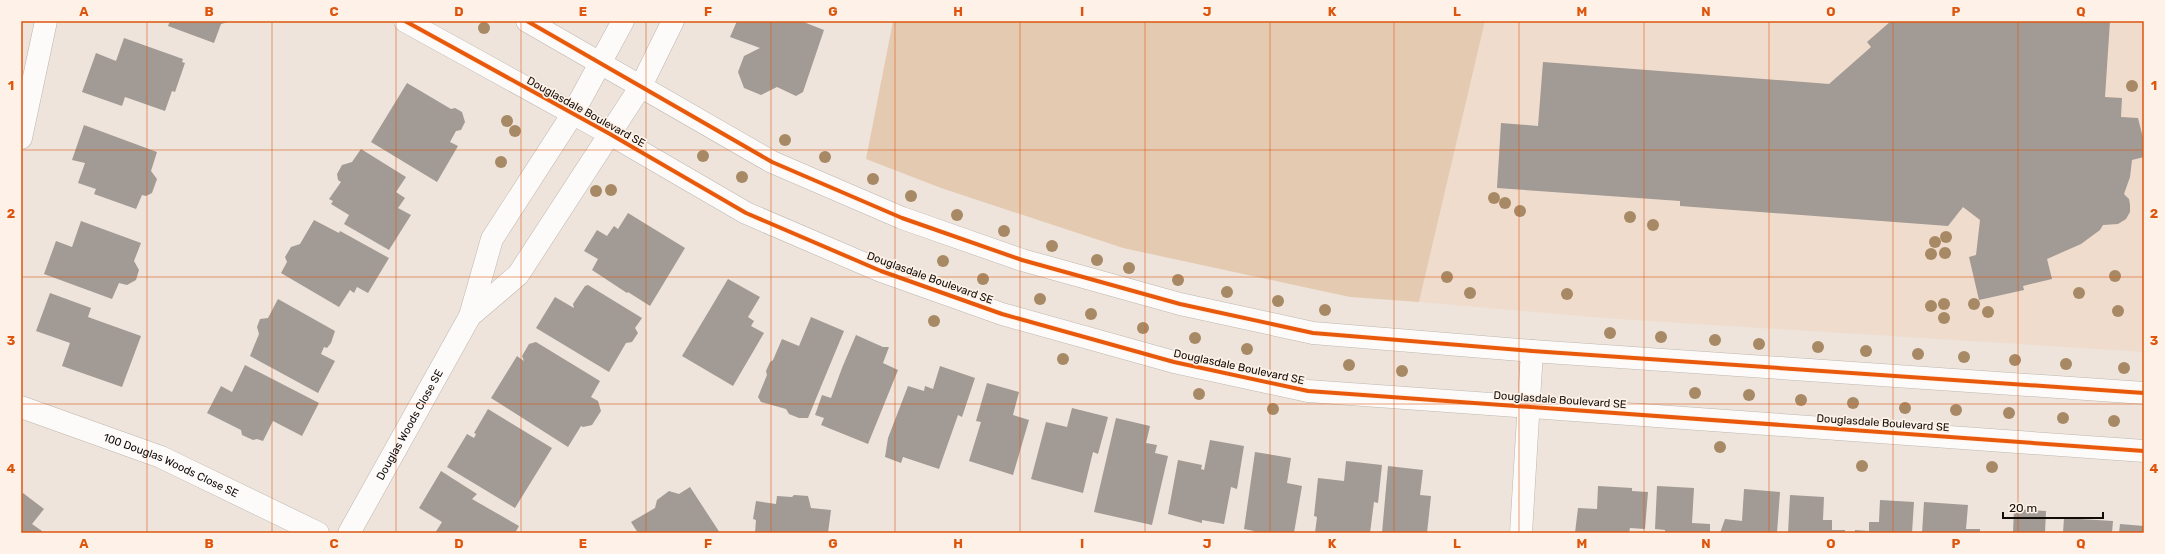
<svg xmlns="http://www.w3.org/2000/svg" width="2165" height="554" viewBox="0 0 2165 554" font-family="Rubik,sans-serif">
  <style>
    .built { fill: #efdccd }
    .green { fill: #e5cab2 }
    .building { fill: #a29a94 }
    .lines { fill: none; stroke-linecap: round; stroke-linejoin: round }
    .minor-casing { stroke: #beb6ae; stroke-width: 23 }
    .tertiary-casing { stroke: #beb6ae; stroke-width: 23 }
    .minor { stroke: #fcfbfa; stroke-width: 22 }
    .tertiary { stroke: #fcfbfa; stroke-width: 22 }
    .cycleway-casing { stroke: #fef2e8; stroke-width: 6 }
    .cycleway { stroke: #e8590c; stroke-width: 4 }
    .tree { fill: #a88965 }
    .grid { fill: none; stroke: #dd550c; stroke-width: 1; stroke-opacity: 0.55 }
    .labels { text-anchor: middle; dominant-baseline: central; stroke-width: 3.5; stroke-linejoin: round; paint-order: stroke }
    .street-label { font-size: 11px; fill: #120c07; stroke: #fef2e8 }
    .neatline { fill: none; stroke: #dd550c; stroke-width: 1.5 }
    .grid-label { font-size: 13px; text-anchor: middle; font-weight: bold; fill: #dd550c }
  </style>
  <rect width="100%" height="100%" fill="#eee4db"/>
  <path class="built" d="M1485,21h659v331l-527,-33 -198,-17z"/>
  <path class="green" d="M893,21h592l-66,281 -69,-5 -227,-49 -182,-60 -75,-29z"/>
  <g class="building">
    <path d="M170,21h62l-11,3 -7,19 -46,-17z"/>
    <path d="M737,21h64l23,9 -21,62 -7,4 -19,-9 -16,8 -17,-7 -6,-16 6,-16 16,-8 -30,-11z"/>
    <path d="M1891,21h219l-5,76 17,1 -1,19 17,1 6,24v15l-12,3 -2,17 -6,17 5,5 1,6v7l-4,7 -8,5 -15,1 -3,5 -19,14 -34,15 5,20 -29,7 1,4 -45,10 -10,-43 7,-2 4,-35 -17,-13 -15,19 -268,-20v-5l-183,-13 4,-65 37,3 5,-64 286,22 42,-37 -4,-5z"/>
    <path d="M124,38l59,21 -1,3 3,1 -10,29 -3,-1 -7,20 -40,-14 -3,9 -40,-14 14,-39 20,8z"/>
    <path d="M407,83l44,26 4,-1 7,4 3,10 -4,8 -5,1 -6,11 8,4 -21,36 -66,-40z"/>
    <path d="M84,125l73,27 -6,19 6,8 -5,14 -6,3 -4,-1 -6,14 -42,-15 2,-5 -18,-6 7,-20 -13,-3z"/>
    <path d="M361,149l45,28 -10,15 9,6 -7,10 13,7 -22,35 -45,-26 5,-9 -18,-11 2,-3 -4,-2 12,-17 -3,-2 -1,-6 5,-9 10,-3z"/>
    <path d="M628,213l57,35 -35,58 -22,-14 -1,1 -35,-23 6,-11 -14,-8 13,-21 10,6 7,-10 4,3z"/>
    <path d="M314,220l25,13 1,-2 49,27 -21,35 -11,-6 -3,6 -4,-3 -11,17 -58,-34 6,-11 -2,-5 6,-10 9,-3z"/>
    <path d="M81,221l60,22 -7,18 5,9 -3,10 -9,5 -8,-2 -7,16 -68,-25 12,-33 16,6z"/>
    <path d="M728,279l32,18 -12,20 6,4 -3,5 13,7 -31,53 -51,-30z"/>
    <path d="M588,285l54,33 -7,10 3,5 -6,9 -6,1 -17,29 -73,-44 19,-31 19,11 -1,-4 12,-18z"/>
    <path d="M50,293l41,15 -3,9 53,19 -19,51 -60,-21 8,-23 -34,-12z"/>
    <path d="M278,299l57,32 -4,12 -4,5 -3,-1 -3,7 14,7 -17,32 -68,-37 9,-22 -2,-7 3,-8 8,-1z"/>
    <path d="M811,317l33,14 -36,87h-9l-10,-4 -3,-5 -25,-7 -3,-5 9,-22 -1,-4 4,-9 3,-2 9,-21 17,7z"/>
    <path d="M856,335l27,12h6l-6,16 15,7 -30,74 -47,-19 3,-7 -9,-3 7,-20 9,3 11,-30z"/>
    <path d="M536,342l64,39 -9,16 7,4 3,10 -9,14 -9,2 -2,-1 -13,21 -77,-49 26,-42 7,5 -2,-5 7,-12z"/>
    <path d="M245,365l74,38 -17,33 -29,-15 -10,20 -6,-2 -4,1 -11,-5 -1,-5 -34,-17 14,-27 11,6z"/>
    <path d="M940,366l35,12 -13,39 -4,-2 -19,54 -36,-12 -2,6 -16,-6 3,-19 20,-52 16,5 1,-5 8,3z"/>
    <path d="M987,383l32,9 -6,23 16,5 -16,55 -44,-14 12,-39 -5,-1z"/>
    <path d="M1072,408l36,9 -10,37 -5,-2 -10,41 -52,-14 15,-57 21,5z"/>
    <path d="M488,409l64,39 -37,60 -68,-41 20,-33 7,4 2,-4 -2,-1z"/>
    <path d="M1116,418l34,8 -4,17 11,2 -2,8 13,3 -16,69 -58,-13z"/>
    <path d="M1210,440l34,6 -7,43 -6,-2 -7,37 -22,-4v3l-34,-9 10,-54 24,5 -1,4 3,1z"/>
    <path d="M1255,452l36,6 -4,25 15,3 -8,47h-40v-2l-10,-2z"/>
    <path d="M1346,461l36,4 -4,38 -4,-1 -4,31h-55l2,-16 -3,-1 4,-38 26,3z"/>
    <path d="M1388,466l35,4 -3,25 11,1 -4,37h-45z"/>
    <path d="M441,471l36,23 -5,5 47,27 -4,7h-80l7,-11 -23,-14z"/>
    <path d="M1598,486l34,2v3l16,1 -3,37 -15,-1 -1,5h-54l3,-25 19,1z"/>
    <path d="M1657,486l37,2 -2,35 18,1v9h-45v-3l-10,-1z"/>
    <path d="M690,487l30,46h-82l-7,-11 24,-14 2,-8 12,-9 10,3z"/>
    <path d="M1744,489l36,3 -3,41h-57l5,-14 17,2z"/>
    <path d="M23,493l21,16 -12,15 10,7 -1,2h-20v-37z"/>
    <path d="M794,495l14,1 3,12 20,2 -3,23h-73l1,-13 -3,-1 3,-18 20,3 1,-8 15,1z"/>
    <path d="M1790,495l34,2 -1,23h9v10h13v3h-57z"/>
    <path d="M1880,500l34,2 -2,31h-57v-3l14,1v-9h10z"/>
    <path d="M1924,502l44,3 -2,24h14v4h-58z"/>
    <path d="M2014,509l32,2 -1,22h-32z"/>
    <path d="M2064,518l49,3 -1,12h-49z"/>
    <path d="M2120,524l24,2v7h-25z"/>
  </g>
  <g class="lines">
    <defs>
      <g id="minor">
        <path d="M21,138l25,-117"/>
        <path d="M470,316l48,-41 123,-189 32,-65"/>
        <path id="s1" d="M21,407l140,50 157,76"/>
        <path id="s2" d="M349,533l121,-217 22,-77 80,-124 51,-94"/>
        <path d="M1521,533l11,-182"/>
      </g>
      <g id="tertiary">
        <path d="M405,21l205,113 136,79 135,58 121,43 172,48 134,29 836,60"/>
        <path d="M527,21l245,141 130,56 120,42 158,44 133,29 219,18 612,42"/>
      </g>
    </defs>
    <use href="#minor" class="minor-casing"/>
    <use href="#tertiary" class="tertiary-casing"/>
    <use href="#minor" class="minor"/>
    <use href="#tertiary" class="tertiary"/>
    <defs>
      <g id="cycleway">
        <path d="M405,21l205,113 136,79 135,58 121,43 172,48 134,29 836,60"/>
        <path d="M527,21l245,141 130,56 120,42 158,44 133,29 219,18 612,42"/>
      </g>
    </defs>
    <use href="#cycleway" class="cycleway-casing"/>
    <use href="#cycleway" class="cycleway"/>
  </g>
  <g class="tree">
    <circle cx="484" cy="28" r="6"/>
    <circle cx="2132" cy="86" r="6"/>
    <circle cx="507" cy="121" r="6"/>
    <circle cx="515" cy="131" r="6"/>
    <circle cx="785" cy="140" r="6"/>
    <circle cx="703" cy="156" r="6"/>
    <circle cx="825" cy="157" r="6"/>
    <circle cx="501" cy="162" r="6"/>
    <circle cx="742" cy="177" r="6"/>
    <circle cx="873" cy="179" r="6"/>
    <circle cx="611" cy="190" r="6"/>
    <circle cx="596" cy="191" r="6"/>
    <circle cx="911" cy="196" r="6"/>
    <circle cx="1494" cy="198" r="6"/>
    <circle cx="1505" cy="203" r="6"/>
    <circle cx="1520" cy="211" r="6"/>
    <circle cx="957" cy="215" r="6"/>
    <circle cx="1630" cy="217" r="6"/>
    <circle cx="1653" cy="225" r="6"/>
    <circle cx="1004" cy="231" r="6"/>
    <circle cx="1946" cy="237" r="6"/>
    <circle cx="1935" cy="242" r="6"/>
    <circle cx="1052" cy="246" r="6"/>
    <circle cx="1945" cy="253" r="6"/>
    <circle cx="1931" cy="254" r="6"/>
    <circle cx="1097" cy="260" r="6"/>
    <circle cx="943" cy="261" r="6"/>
    <circle cx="1129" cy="268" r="6"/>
    <circle cx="2115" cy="276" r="6"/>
    <circle cx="1447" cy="277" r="6"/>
    <circle cx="983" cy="279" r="6"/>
    <circle cx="1178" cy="280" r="6"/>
    <circle cx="1227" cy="292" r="6"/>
    <circle cx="1470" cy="293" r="6"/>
    <circle cx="2079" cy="293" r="6"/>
    <circle cx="1567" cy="294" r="6"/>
    <circle cx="1040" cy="299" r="6"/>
    <circle cx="1278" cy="301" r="6"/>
    <circle cx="1944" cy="304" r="6"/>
    <circle cx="1974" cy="304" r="6"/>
    <circle cx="1931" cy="306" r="6"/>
    <circle cx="1325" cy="310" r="6"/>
    <circle cx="2118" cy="311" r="6"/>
    <circle cx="1988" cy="312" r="6"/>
    <circle cx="1091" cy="314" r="6"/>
    <circle cx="1944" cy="318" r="6"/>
    <circle cx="934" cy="321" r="6"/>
    <circle cx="1143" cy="328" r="6"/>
    <circle cx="1610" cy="333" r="6"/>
    <circle cx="1661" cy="337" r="6"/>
    <circle cx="1195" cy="338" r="6"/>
    <circle cx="1715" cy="340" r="6"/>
    <circle cx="1759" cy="344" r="6"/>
    <circle cx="1818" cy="347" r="6"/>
    <circle cx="1247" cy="349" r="6"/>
    <circle cx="1866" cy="351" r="6"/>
    <circle cx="1918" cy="354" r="6"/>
    <circle cx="1964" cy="357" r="6"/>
    <circle cx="1063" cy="359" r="6"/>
    <circle cx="2015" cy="360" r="6"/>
    <circle cx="2066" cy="364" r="6"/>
    <circle cx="1349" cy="365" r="6"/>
    <circle cx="2124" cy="368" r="6"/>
    <circle cx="1402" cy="371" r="6"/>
    <circle cx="1695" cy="393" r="6"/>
    <circle cx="1199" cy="394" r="6"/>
    <circle cx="1749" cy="395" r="6"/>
    <circle cx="1801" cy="400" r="6"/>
    <circle cx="1853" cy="403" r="6"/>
    <circle cx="1905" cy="408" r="6"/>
    <circle cx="1273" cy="409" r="6"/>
    <circle cx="1956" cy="410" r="6"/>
    <circle cx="2009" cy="413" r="6"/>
    <circle cx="2063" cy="418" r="6"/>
    <circle cx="2114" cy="421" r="6"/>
    <circle cx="1720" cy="447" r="6"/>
    <circle cx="1862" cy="466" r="6"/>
    <circle cx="1992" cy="467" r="6"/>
  </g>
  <path class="grid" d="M147,21v512M272,21v512M396,21v512M521,21v512M646,21v512M771,21v512M895,21v512M1020,21v512M1145,21v512M1270,21v512M1394,21v512M1519,21v512M1644,21v512M1769,21v512M1893,21v512M2018,21v512M21,150h2123M21,277h2123M21,404h2123"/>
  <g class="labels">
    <g class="street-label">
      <text transform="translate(586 112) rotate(29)">Douglasdale Boulevard SE</text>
      <text transform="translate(930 278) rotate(20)">Douglasdale Boulevard SE</text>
      <text transform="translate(1239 367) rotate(12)">Douglasdale Boulevard SE</text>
      <text transform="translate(1560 400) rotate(4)">Douglasdale Boulevard SE</text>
      <text transform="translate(1883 423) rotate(4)">Douglasdale Boulevard SE</text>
      <text stroke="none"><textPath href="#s2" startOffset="124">Douglas Woods Close SE</textPath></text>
      <text stroke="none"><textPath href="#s1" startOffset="161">100 Douglas Woods Close SE</textPath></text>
    </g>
  </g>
  <rect width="2165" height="554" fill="none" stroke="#fef2e8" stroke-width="44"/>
  <path d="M2003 512v6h100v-6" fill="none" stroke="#120c07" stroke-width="2"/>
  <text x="2009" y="512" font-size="12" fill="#120c07" stroke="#fef2e8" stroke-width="3" paint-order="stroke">20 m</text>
  <rect x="22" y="22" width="2121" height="510" class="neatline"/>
  <g class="grid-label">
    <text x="84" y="16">A</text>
    <text x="209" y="16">B</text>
    <text x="334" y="16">C</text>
    <text x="459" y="16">D</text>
    <text x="583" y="16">E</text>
    <text x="708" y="16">F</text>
    <text x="833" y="16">G</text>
    <text x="958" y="16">H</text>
    <text x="1082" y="16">I</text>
    <text x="1207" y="16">J</text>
    <text x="1332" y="16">K</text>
    <text x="1457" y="16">L</text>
    <text x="1582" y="16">M</text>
    <text x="1706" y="16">N</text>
    <text x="1831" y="16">O</text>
    <text x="1956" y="16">P</text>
    <text x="2081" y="16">Q</text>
    <text x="11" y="90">1</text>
    <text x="2154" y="90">1</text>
    <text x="11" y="218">2</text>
    <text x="2154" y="218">2</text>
    <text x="11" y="345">3</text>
    <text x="2154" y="345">3</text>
    <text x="11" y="473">4</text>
    <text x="2154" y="473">4</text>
    <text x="84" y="548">A</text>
    <text x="209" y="548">B</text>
    <text x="334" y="548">C</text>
    <text x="459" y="548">D</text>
    <text x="583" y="548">E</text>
    <text x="708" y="548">F</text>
    <text x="833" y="548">G</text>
    <text x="958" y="548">H</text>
    <text x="1082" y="548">I</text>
    <text x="1207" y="548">J</text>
    <text x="1332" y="548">K</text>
    <text x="1457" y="548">L</text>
    <text x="1582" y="548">M</text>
    <text x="1706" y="548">N</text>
    <text x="1831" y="548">O</text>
    <text x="1956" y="548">P</text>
    <text x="2081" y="548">Q</text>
  </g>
</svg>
